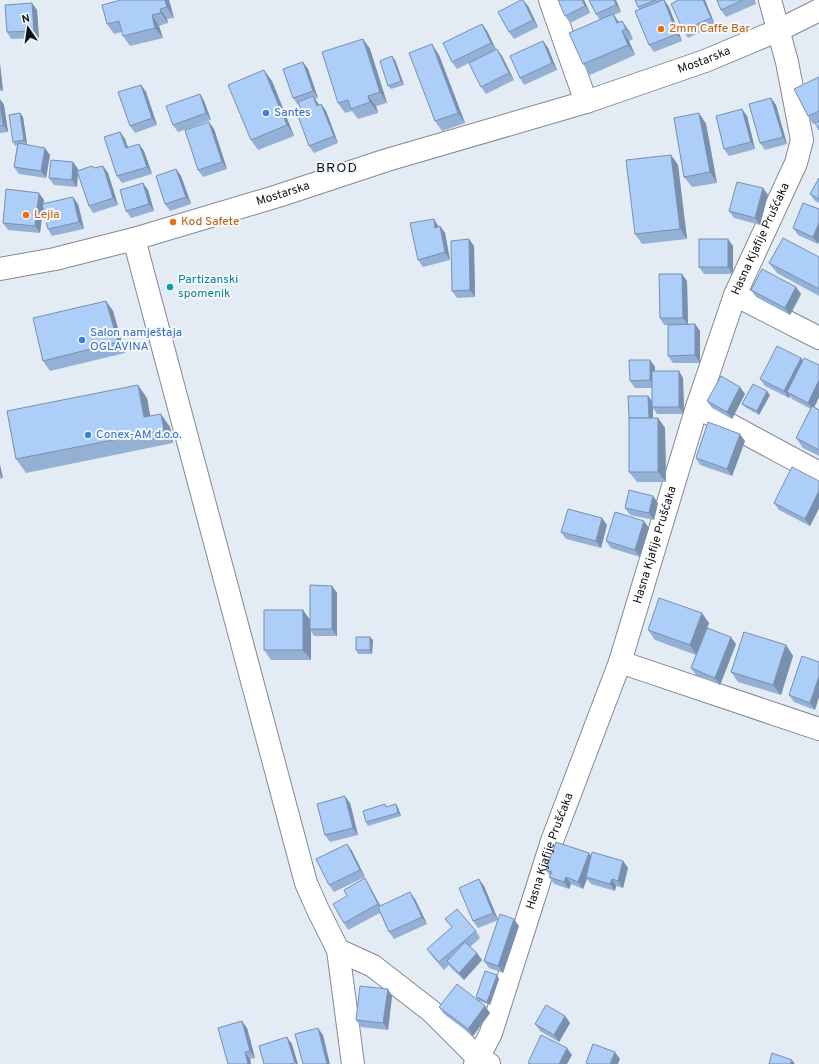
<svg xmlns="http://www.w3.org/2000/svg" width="819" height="1064" viewBox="0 0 819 1064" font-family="Overpass,sans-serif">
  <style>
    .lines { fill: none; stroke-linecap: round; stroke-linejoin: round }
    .street-casing { stroke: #838992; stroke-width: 24 }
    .secondary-casing { stroke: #838992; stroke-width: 24 }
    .street { stroke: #fff; stroke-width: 22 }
    .secondary { stroke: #fff; stroke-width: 22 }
    .wall { fill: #94b1d5 }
    .shaded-wall { fill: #7890ae }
    .building { fill: #accef8; stroke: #7890ae }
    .food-dot { fill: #e8710a; stroke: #f3f8fe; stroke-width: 1.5 }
    .shop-dot { fill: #3f7fe0; stroke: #f3f8fe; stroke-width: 1.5 }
    .culture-dot { fill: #0f9aa8; stroke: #f3f8fe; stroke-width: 1.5 }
    .labels { text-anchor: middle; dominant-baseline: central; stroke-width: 4; stroke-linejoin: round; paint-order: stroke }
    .food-label { font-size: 12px; fill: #c56008; stroke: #f3f8fe; text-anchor: start }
    .street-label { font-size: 12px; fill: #101316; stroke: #f3f8fe }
    .shop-label { font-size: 12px; fill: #366cbe; stroke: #f3f8fe; text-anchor: start }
    .culture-label { font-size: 12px; fill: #0d838f; stroke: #f3f8fe; text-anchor: start }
    .quarter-label { font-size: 14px; letter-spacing: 1px; fill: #101316; stroke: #f3f8fe }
  </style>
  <rect width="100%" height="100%" fill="#e3ebf4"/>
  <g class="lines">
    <defs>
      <g id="street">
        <path d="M550,0l36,102"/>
        <path d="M134,239l172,644 12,27 20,40 35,16 58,45 47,47 11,6"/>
        <path d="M735,295l84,43"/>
        <path d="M697,407l122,66"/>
        <path d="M620,662l199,67"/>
        <path d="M338,950l15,114"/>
        <path id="s1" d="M475,1064l16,-31 61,-192 68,-179 77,-255 38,-112 61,-132 6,-23 -15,-78 -17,-62"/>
      </g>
      <g id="secondary">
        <path id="s2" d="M0,269l55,-10 79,-20 144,-43 109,-36 199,-58 119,-41 74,-31 40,-20"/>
      </g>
    </defs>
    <use href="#street" class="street-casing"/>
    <use href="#secondary" class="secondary-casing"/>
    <use href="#street" class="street"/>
    <use href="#secondary" class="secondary"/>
  </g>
  <g class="wall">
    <path d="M169,0l5,18 -7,1 1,4 -9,3 4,12 -33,8 -7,-10 -1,-4 -8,2 -7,-10z"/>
    <path d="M584,0l6,13 -20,10 -5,-7z"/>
    <path d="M589,0h27l5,12 -7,3 5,7 3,-1 7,10 4,8 -4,2 6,14 -45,20 -7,-11 17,-44 -4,-6z"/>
    <path d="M635,0h29l5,7 13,34 -28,11 -5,-7 -10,-36z"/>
    <path d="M678,0h27l10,25 -27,13 -5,-8z"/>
    <path d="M717,0h38l1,4 -30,13 -5,-7z"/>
    <path d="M528,6l10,21 -24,12 -5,-7z"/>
    <path d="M37,10l2,28 -28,1 -4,-7z"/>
    <path d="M482,24l5,7 9,18 6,7 12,24 -28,14 -5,-7 -12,-24 -12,6 -5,-7z"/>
    <path d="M363,39l7,10 17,54 -11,3 2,7 -20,6 -6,-8 -7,2 -7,-10z"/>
    <path d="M543,41l5,7 9,22 -33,15 -4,-7z"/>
    <path d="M439,55l26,68 -23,8 -7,-10z"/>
    <path d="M395,60l9,25 -13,4 -3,-3z"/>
    <path d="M303,62l5,7 10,29 -3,1 4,6 2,-1 5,7 12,32 -24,10 -5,-7 -7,-35 -3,-7 -1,1 -5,-7z"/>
    <path d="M0,64l3,27h-3z"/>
    <path d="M819,77v44l-6,3 -5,-8z"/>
    <path d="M272,81l22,55 -36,14 -7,-10z"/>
    <path d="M141,85l5,7 11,33 -22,8 -5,-7z"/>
    <path d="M200,94l4,7 7,19 -33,12 -5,-7z"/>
    <path d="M771,98l5,7 11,39 -22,6 -5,-7z"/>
    <path d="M0,99l4,6 4,27 -8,1z"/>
    <path d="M20,113l3,4 4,27h-3l26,11 -4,23 -27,-4 -5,-7 3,-22 -2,1 -2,-4z"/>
    <path d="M699,113l7,11 11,59 -25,4 -8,-10z"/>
    <path d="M747,116l8,33 -26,7 -5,-7z"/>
    <path d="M214,129l13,40 -24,8 -5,-7z"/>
    <path d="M120,132l5,7 3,9 11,-4 5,7 8,23 -30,9 -5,-7z"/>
    <path d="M671,155l7,10 9,74 -45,5 -7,-10z"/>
    <path d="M73,162l5,7v1l16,-2 9,-2 5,7 10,32 -25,8 -4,-7 -11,-34 -1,15 -23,-2 -5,-7z"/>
    <path d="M176,169l5,7 10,28 -21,7 -5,-7z"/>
    <path d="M819,178v25l-4,-2 -5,-7z"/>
    <path d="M143,183l5,7 6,21 -23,7 -5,-7z"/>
    <path d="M763,188l5,7 -8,30 -26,-7 -5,-7z"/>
    <path d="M44,200l-1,4h35l6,25 -32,7 -4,-7 -5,-21 -3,25 -32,-3 -5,-7z"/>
    <path d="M819,209l-1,35 -20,-9 -5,-7z"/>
    <path d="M434,219l5,8 1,-1 5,7 5,27 -27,7 -5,-7z"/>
    <path d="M474,246l1,51 -18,1 -5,-7z"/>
    <path d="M733,246v28h-29l-5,-7z"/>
    <path d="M819,257v39l-42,-23 -8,-10z"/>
    <path d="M687,281l1,43h7l5,7v32h-27l-5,-7v-31h-4l-4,-7z"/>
    <path d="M796,287l5,7 -11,21 -34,-18 -5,-7z"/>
    <path d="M106,301l7,10 12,42 -75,18 -7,-10z"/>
    <path d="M650,360l5,7v4h24l4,7 1,36h-27l-4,-6v10h5l7,10 1,54h-29l-8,-10 19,-76 4,5v-13h-17l-5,-7z"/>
    <path d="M803,361l16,4v32l-5,10 5,3v46l-16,-8 -7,-10 15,-29 -19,-10 -2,-3 -1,2 -24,-12 -5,-7z"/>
    <path d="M740,387l5,7 -13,25 -20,-11 -5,-7z"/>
    <path d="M770,395l-11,20 -14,-8 -3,-3z"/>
    <path d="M147,398l3,18 20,11 3,16 -147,30 -10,-14z"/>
    <path d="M745,441l-13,35 -32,-11 -4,-7z"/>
    <path d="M0,465l3,13 -3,1z"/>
    <path d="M819,481v27l-9,18 -31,-16 -5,-7z"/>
    <path d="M658,503l-4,17 -24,-5 -5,-7z"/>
    <path d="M607,525l-6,23 -35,-9 -5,-7z"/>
    <path d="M649,528l-9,29 -29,-9 -5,-7z"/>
    <path d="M332,586l5,7v43h-23l-3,-5v29h-40l-7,-10 46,-31z"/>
    <path d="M709,623l-2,5 29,16 -16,41 -24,-10 -5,-7 5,-13 -41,-15 -7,-10z"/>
    <path d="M373,640l-1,14h-14l-2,-4z"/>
    <path d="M786,645l7,11 -12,39 -43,-13 -7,-10z"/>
    <path d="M802,656l13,54 -21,-8 -5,-7z"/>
    <path d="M350,803l8,32 -28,7 -5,-7z"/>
    <path d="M385,804l2,3 9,-3 2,4 3,8 -33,10 -2,-4z"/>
    <path d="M347,844l5,7 13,26 -31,15 -5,-7z"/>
    <path d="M591,857l32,4 5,7 -5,20 -7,-2 -1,5 -24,-7 -4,-5 -4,10 -12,-5 -2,5 -15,-5 -5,-7 1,-1 -4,-6z"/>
    <path d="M365,878l4,7 11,20 35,-6 12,25 -33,15 -5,-7 -9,-19 -32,17 -4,-7 3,-27z"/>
    <path d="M484,886l14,33 21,7 -16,47 -14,-5 -5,-7 14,-41 -20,8 -5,-7z"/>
    <path d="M445,919l31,12 4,7 -10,9 12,13 -18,20 -13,-12 -2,-3 -5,5 -12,-14 -5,-7 25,-22z"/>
    <path d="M497,975l2,4 -9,26 -11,-4 6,5 5,7 -17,23 -29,-22 -5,-7 39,-6 -2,-4z"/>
    <path d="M392,996l-4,34 -27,-3 -5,-7z"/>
    <path d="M565,1016l5,7 -11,19 -19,-11 -5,-7z"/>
    <path d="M247,1028l8,30 -5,1 1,5h-23z"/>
  </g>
  <g class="shaded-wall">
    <path d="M165,0h4l5,18 -7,-11z"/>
    <path d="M523,0l5,6 10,21 -5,-7z"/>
    <path d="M582,0h2l6,13 -5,-7z"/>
    <path d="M614,0h2l5,12 -5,-7z"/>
    <path d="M664,0l5,7 13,34 -5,-7z"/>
    <path d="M703,0h2l10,25 -4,-7z"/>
    <path d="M32,3l5,7 2,28 -5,-7z"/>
    <path d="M160,9l7,10 1,4 -7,-10z"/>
    <path d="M613,14l7,10 -3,-1z"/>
    <path d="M152,15l7,11 4,12 -8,-10z"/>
    <path d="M622,21l7,10 4,8 -7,-10z"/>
    <path d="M482,24l5,7 9,19 -5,-7z"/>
    <path d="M622,31l7,10 6,14 -7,-10z"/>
    <path d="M363,39l7,10 17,54 -7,-11z"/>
    <path d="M543,41l5,7 9,22 -5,-7z"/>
    <path d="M432,44l7,11 26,68 -7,-10z"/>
    <path d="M497,49l5,7 12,24 -5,-7z"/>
    <path d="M392,56l3,4 9,25 -3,-4z"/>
    <path d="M303,62l5,7 10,29 -5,-7z"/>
    <path d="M0,64l3,27 -3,-4z"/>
    <path d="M264,70l8,11 22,55 -7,-11z"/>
    <path d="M141,85l5,7 11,33 -5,-7z"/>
    <path d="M200,94l4,7 7,19 -5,-7z"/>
    <path d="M313,96l5,7 4,10 -5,-7z"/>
    <path d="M368,96l8,10 2,7 -8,-11z"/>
    <path d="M771,98l5,7 11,39 -4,-7z"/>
    <path d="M0,99l4,6 4,27 -5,-7z"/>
    <path d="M321,104l5,7 12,32 -4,-7z"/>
    <path d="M742,109l5,7 8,33 -4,-7z"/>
    <path d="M20,113l3,4 4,27 -3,-4z"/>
    <path d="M699,113l7,11 11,59 -7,-11z"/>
    <path d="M209,122l5,7 13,40 -5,-7z"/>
    <path d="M120,132l5,7 6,17 -5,-8z"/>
    <path d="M139,144l5,7 8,23 -5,-7z"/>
    <path d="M45,148l5,7 -4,23 -5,-7z"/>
    <path d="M671,155l7,10 9,74 -7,-10z"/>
    <path d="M73,162l5,7 -1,18 -5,-7z"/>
    <path d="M103,166l5,7 10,32 -5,-7z"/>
    <path d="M176,169l5,7 10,28 -5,-7z"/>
    <path d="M143,183l5,7 6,21 -5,-7z"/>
    <path d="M763,188l5,7 -8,30 -5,-7z"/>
    <path d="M39,193l5,7 -4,33 -5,-7z"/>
    <path d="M73,197l5,7 6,25 -5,-7z"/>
    <path d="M434,219l4,7 2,9 -5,-7z"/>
    <path d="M819,223v19l-1,2 -5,-7z"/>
    <path d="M440,226l5,7 5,27 -5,-8z"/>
    <path d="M469,239l5,7 1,51 -5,-7z"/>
    <path d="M728,239l5,7v28l-5,-7z"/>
    <path d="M682,274l5,7 1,44 -5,-7z"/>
    <path d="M796,287l5,7 -11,21 -5,-7z"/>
    <path d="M106,301l7,10 12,42 -7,-11z"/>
    <path d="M695,324l5,7v32l-5,-8z"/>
    <path d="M801,358l5,7 -19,27 3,4 -1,2 -5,-7z"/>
    <path d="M650,360l5,7v21l-5,-8z"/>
    <path d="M679,371l4,7 1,36 -5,-7z"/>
    <path d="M819,380v17l-6,13 -5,-7z"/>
    <path d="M138,385l9,13 6,33 -9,-14z"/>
    <path d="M740,387l5,7 -13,25 -5,-7z"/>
    <path d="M767,391l3,4 -11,20 -2,-4z"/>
    <path d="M648,396l5,7 -1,4 1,1v17l-4,-7z"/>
    <path d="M161,414l9,13 3,16 -9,-13z"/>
    <path d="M658,418l7,10 1,54 -8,-10z"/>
    <path d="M740,434l5,7 -13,35 -5,-7z"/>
    <path d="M0,465l3,13 -3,-4z"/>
    <path d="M819,491v17l-9,18 -5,-7z"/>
    <path d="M653,496l5,7 -4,17 -5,-7z"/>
    <path d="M602,518l5,7 -6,23 -5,-7z"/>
    <path d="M644,521l5,7 -9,29 -5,-7z"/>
    <path d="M332,586l5,7v43l-5,-7z"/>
    <path d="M303,610l8,11 -1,8 1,2v29l-8,-10z"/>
    <path d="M702,613l7,10 -12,33 -7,-11z"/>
    <path d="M370,637l3,3 -1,14 -2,-4z"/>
    <path d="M731,637l5,7 -16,41 -5,-7z"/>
    <path d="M786,645l7,11 -12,39 -8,-10z"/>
    <path d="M819,676v21l-4,13 -5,-7z"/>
    <path d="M345,796l5,7 8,32 -5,-7z"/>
    <path d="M396,804l2,4 3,8 -3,-3z"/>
    <path d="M347,844l5,7 13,26 -5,-7z"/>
    <path d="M589,853l5,7 -8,17 1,2 -4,10 -5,-7z"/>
    <path d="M623,861l5,7 -5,20 -5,-7z"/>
    <path d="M566,877l5,7 -2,5 -5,-7z"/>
    <path d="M365,878l4,7 14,26 -5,-7z"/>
    <path d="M479,879l5,7 14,34 -5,-7z"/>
    <path d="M612,879l4,7 -1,5 -5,-7z"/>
    <path d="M410,892l5,7 12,25 -5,-7z"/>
    <path d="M514,919l5,7 -16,47 -5,-7z"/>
    <path d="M477,953l5,7 -18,20 -5,-7z"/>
    <path d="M497,975l2,4 -9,26 -3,-3z"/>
    <path d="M388,989l4,7 -4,34 -5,-7z"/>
    <path d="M485,1006l5,7 -17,23 -5,-7z"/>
    <path d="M565,1016l5,7 -11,19 -5,-7z"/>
    <path d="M242,1021l5,7 8,30 -5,-7z"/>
    <path d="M318,1028l5,7 7,29h-3z"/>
    <path d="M287,1037l5,7 6,20h-2l-1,-1z"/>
    <path d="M567,1048l5,7 -5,9h-8z"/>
    <path d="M245,1052l5,7 1,5h-3z"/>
    <path d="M615,1052l5,7 -2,5h-8z"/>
    <path d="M792,1060l3,4h-5z"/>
  </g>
  <g class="building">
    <path d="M121,0h44l2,7 -7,2 1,4 -9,2 3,13 -32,8 -4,-15 -12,3 -5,-19z"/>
    <path d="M521,0h2l10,20 -24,12 -11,-20z"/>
    <path d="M558,0h24l3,6 -20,10z"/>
    <path d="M589,0h25l2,5 -20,9z"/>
    <path d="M635,0h21l-18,7z"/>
    <path d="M663,0h1l13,34 -28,11 -14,-34z"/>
    <path d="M678,0h25l8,18 -28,12 -12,-26z"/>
    <path d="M717,0h26l-22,10z"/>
    <path d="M32,3l2,28 -27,1 -2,-27z"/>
    <path d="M613,14l4,9 5,-2 4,8 -4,2 6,14 -45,19 -14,-31z"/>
    <path d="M482,24l9,19 -39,19 -9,-19z"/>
    <path d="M363,39l17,53 -12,4 2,6 -19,7 -3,-9 -10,3 -16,-51z"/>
    <path d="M543,41l9,22 -32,15 -10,-22z"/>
    <path d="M432,44l26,69 -23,8 -26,-68z"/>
    <path d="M497,49l12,24 -28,14 -12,-24z"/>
    <path d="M392,56l9,25 -13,5 -8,-25z"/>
    <path d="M303,62l10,29 -20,7 -10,-29z"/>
    <path d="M264,70l23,55 -36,15 -23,-55z"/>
    <path d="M819,77v34l-11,5 -14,-27z"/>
    <path d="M141,85l11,33 -22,8 -12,-34z"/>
    <path d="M200,94l6,19 -33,12 -7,-19z"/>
    <path d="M313,96l4,10 4,-2 13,32 -25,10 -12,-33 5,-2 -4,-9z"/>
    <path d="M771,98l12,39 -23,6 -11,-39z"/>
    <path d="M0,102l3,23 -3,1z"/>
    <path d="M742,109l9,33 -27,7 -8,-33z"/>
    <path d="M20,113l4,27 -11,2 -4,-27z"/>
    <path d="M699,113l11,59 -26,5 -10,-59z"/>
    <path d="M819,121v9l-4,-7z"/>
    <path d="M209,122l13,40 -24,8 -13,-40z"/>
    <path d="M120,132l6,16 13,-4 8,23 -30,9 -13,-39z"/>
    <path d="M18,143l27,5 -4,23 -27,-4z"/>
    <path d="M671,155l9,74 -45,5 -9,-74z"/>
    <path d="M51,160l22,2 -1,18 -23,-2z"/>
    <path d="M92,166l2,2 9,-2 10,32 -24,8 -12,-35z"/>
    <path d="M176,169l10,28 -21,7 -9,-28z"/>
    <path d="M819,178v21l-9,-5z"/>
    <path d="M737,182l26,6 -8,30 -26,-7z"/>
    <path d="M143,183l6,21 -23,7 -6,-21z"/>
    <path d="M6,189l33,4 -4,33 -32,-3z"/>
    <path d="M73,197l6,25 -31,7 -6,-25z"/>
    <path d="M803,203l16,6v14l-6,14 -20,-9z"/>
    <path d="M434,219l1,9 5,-2 5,26 -27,8 -8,-37z"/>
    <path d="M783,238l36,19v32l-50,-26z"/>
    <path d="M469,239l1,51 -18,1 -1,-50z"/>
    <rect x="699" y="239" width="29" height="28"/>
    <path d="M762,269l34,18 -11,21 -34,-18z"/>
    <path d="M659,274h23l1,44h-23z"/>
    <path d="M106,301l12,41 -75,19 -10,-43z"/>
    <path d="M695,324v31l-27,1v-31z"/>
    <path d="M777,346l24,12 -17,33 -24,-12z"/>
    <path d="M804,358l15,7v15l-11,23 -21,-11z"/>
    <path d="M629,360h21v20l-20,1z"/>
    <rect x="652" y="371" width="27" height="36"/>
    <path d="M721,376l19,11 -13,25 -20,-11z"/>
    <path d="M753,384l14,7 -10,20 -15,-7z"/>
    <path d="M138,385l6,32 17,-3 3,16 -148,29 -9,-48z"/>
    <path d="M628,396h20l1,22h-20z"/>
    <path d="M812,406l7,4v40l-23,-12z"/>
    <rect x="629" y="418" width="29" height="54"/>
    <path d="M708,422l32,12 -13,35 -31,-11z"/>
    <path d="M792,467l27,14v10l-14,28 -31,-16z"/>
    <path d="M629,490l24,6 -4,17 -24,-5z"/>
    <path d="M568,509l34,9 -6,23 -35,-9z"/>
    <path d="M615,512l29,9 -9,29 -29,-9z"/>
    <path d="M310,585l22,1v43h-22z"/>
    <path d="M659,598l43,15 -12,32 -42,-15z"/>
    <rect x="264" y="610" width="39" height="40"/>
    <path d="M707,628l24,9 -16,41 -24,-10z"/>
    <path d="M744,632l42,13 -13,40 -42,-13z"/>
    <rect x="356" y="637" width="14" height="13"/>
    <path d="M802,656l17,6v14l-9,27 -21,-8z"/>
    <path d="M345,796l8,32 -28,7 -8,-31z"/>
    <path d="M385,804l1,3 10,-3 2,9 -32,9 -3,-11z"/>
    <path d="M556,842l33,11 -11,29 -12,-5 -2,5 -15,-5 3,-5 -6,-2z"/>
    <path d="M347,844l13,26 -31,15 -13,-26z"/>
    <path d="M592,852l31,9 -5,20 -6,-2 -2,5 -24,-7z"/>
    <path d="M365,878l13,26 -34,19 -11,-19 14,-8 -3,-6z"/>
    <path d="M479,879l14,34 -20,8 -14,-33z"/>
    <path d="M410,892l12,25 -33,15 -11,-25z"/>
    <path d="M457,909l19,22 -37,31 -12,-13 25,-22 -7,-8z"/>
    <path d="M500,914l14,5 -16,47 -14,-5z"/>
    <path d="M465,942l12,11 -18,20 -12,-12z"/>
    <path d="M485,971l12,4 -10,27 -11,-5z"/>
    <path d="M457,984l28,22 -17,23 -29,-22z"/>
    <path d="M360,986l28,3 -5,34 -27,-3z"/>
    <path d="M546,1005l19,11 -11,19 -19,-11z"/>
    <path d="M242,1021l8,30 -5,1 3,12h-20l-10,-36z"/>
    <path d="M318,1028l9,36h-24l-8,-30z"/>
    <path d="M541,1035l26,13 -8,16h-28l-3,-1z"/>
    <path d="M287,1037l8,26 -5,1h-26l-5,-18z"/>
    <path d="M593,1044l22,8 -5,12h-21l-3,-1z"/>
    <path d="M772,1053l20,7 -2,4h-21z"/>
  </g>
  <g class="food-dot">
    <circle cx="661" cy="29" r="4"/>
    <circle cx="26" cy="215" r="4"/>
    <circle cx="173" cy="222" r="4"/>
  </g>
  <g class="shop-dot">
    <circle cx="266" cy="113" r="4"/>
    <circle cx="82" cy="340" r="4"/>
    <circle cx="88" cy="435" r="4"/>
  </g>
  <circle class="culture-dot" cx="170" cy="287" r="4"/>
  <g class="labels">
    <g class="food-label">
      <text x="669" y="29">2mm Caffe Bar</text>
      <text x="34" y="215">Lejla</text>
      <text x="181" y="222">Kod Safete</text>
    </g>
    <g class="street-label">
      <text stroke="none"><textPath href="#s2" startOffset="735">Mostarska</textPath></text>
      <text stroke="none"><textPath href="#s2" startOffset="293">Mostarska</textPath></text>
      <text stroke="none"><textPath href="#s1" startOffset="874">Hasna Kjafije Prušćaka</textPath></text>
      <text stroke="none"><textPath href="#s1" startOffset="550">Hasna Kjafije Prušćaka</textPath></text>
      <text stroke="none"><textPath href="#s1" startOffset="226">Hasna Kjafije Prušćaka</textPath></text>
    </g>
    <g class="shop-label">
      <text x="274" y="113">Santes</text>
      <text x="90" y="333">Salon namještaja<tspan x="90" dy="14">OGLAVINA</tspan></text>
      <text x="96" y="435">Conex-AM d.o.o.</text>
    </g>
    <g class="culture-label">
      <text x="178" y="280">Partizanski<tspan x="178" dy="14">spomenik</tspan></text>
    </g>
    <g class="quarter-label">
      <text x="337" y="168">BROD</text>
    </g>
  </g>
  <g transform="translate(28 28) rotate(347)" stroke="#f3f8fe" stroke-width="3" paint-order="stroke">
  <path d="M0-3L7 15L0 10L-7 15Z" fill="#101316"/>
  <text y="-6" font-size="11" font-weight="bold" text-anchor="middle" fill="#101316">N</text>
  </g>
</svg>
